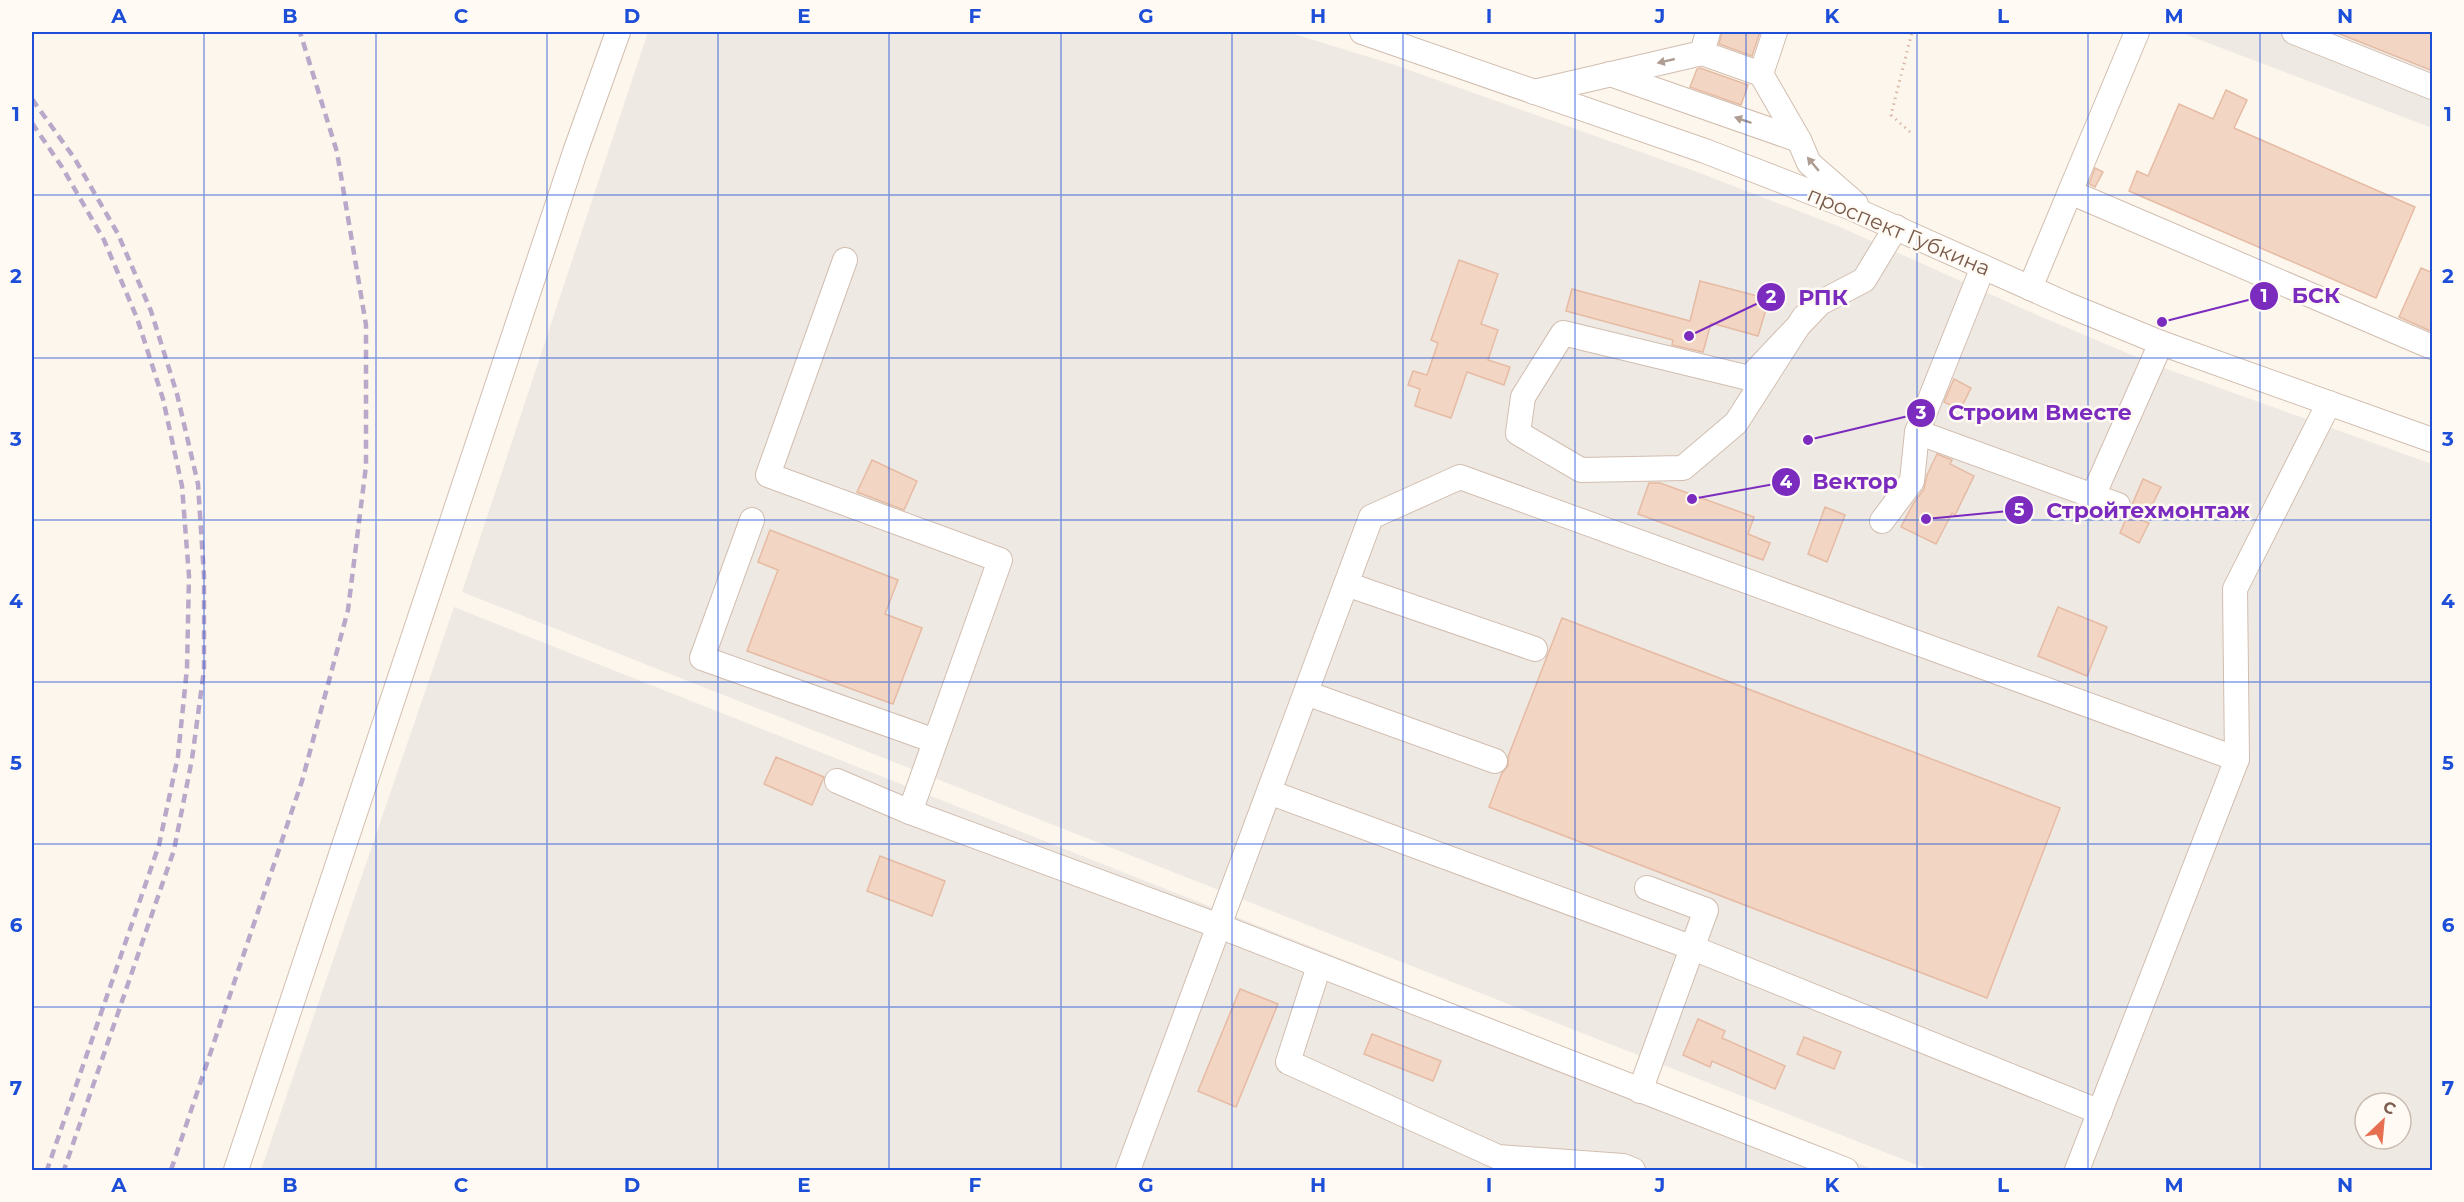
<svg xmlns="http://www.w3.org/2000/svg" width="2464" height="1202" viewBox="0 0 2464 1202" font-family="Montserrat,sans-serif">
  <style>
    .industrial { fill: #efe9e4; fill-rule: evenodd }
    .building { fill: #f3d5c3; stroke: #e6bba3; stroke-width: 1.5 }
    .lines { fill: none; stroke-linecap: round; stroke-linejoin: round }
    .minor-casing { stroke: #d1beb0; stroke-width: 26 }
    .path { stroke: #d9b8a5; stroke-width: 3; stroke-dasharray: 1.5 4.5; stroke-linecap: butt }
    .minor { stroke: #fff; stroke-width: 24 }
    .rail { stroke: #b9a8c9; stroke-width: 4.5; stroke-dasharray: 9 6; stroke-linecap: butt }
    .oneway { fill: #af9d94 }
    .grid { fill: none; stroke: #1d4ed8; stroke-width: 1.5; stroke-opacity: 0.55 }
    .labels { text-anchor: middle; dominant-baseline: central; stroke-width: 5; stroke-linejoin: round; paint-order: stroke }
    .street-label { font-size: 21px; fill: #7a5c4d; stroke: #fffaf3 }
    .leader { fill: none; stroke: #7b2cbf; stroke-width: 2 }
    .callout-dot { fill: #7b2cbf; stroke: #fffaf3; stroke-width: 2 }
    .mark-label { font-size: 18px; text-anchor: middle; font-weight: bold; fill: #fff }
    .callout-label { font-size: 22px; text-anchor: middle; font-weight: bold; fill: #7b2cbf; stroke: #fffaf3; stroke-width: 5; stroke-linejoin: round; paint-order: stroke }
    .neatline { fill: none; stroke: #1d4ed8; stroke-width: 2 }
    .grid-label { font-size: 20px; text-anchor: middle; font-weight: bold; fill: #1d4ed8 }
  </style>
  <rect width="100%" height="100%" fill="#fdf6ec"/>
  <g class="industrial">
    <path d="M648,32h639l105,32 305,108 143,55 197,88 116,49 279,100v706h-502l-1468,-578zM2365,1103h36v36h-36z"/>
    <path d="M2179,32h253v96z"/>
    <path d="M454,607l1421,563h-1614z"/>
  </g>
  <g class="building">
    <path d="M1722,32h38l-8,24 -33,-12z"/>
    <path d="M2335,32h98v39z"/>
    <path d="M1700,68l48,17 -7,20 -51,-18 7,-18z"/>
    <path d="M2226,90l21,10 -13,28 181,79 -39,91 -247,-107 8,-20 11,5 31,-72 34,15z"/>
    <path d="M2095,168l8,4 -8,15 -6,-3z"/>
    <path d="M1459,260l39,14 -17,50 17,6 -10,30 22,7 -6,18 -37,-13 -16,46 -36,-12 5,-17 -12,-4 5,-14 14,4 11,-32 -7,-3z"/>
    <path d="M2421,268l12,5v59l-34,-15z"/>
    <path d="M1700,281l69,18 -11,37 -47,-13 -8,29 -31,-7 1,-5 -107,-29 6,-22 118,32z"/>
    <path d="M1954,379l17,9 -11,22 -16,-8z"/>
    <path d="M1937,454l15,6 -2,4 24,12 -19,39 -3,-2 -16,31 -35,-17 12,-23 11,-15 3,-14z"/>
    <path d="M872,460l45,21 -13,29 -47,-18z"/>
    <path d="M2143,479l18,8 -17,34 5,2 -10,20 -19,-10z"/>
    <path d="M1649,483h11l94,34 -6,17 22,9 -7,17 -125,-46z"/>
    <path d="M1825,507l20,8 -18,47 -19,-8z"/>
    <path d="M770,530l128,50 -13,34 37,14 -29,76 -146,-53 31,-81 -20,-8z"/>
    <path d="M2058,607l49,20 -20,49 -49,-20z"/>
    <path d="M1562,618l498,190 -73,190 -498,-191 13,-34 6,-7v-9z"/>
    <path d="M776,757l48,20 -12,28 -48,-21z"/>
    <path d="M880,856l65,25 -13,35 -65,-25z"/>
    <path d="M1240,989l38,15 -42,103 -38,-16z"/>
    <path d="M1698,1019l27,12 -3,7 63,28 -10,23 -63,-28 -2,6 -27,-12z"/>
    <path d="M1372,1034l69,27 -8,20 -69,-27z"/>
    <path d="M1804,1037l37,15 -7,17 -37,-15z"/>
  </g>
  <g class="lines">
    <defs>
      <g id="minor">
        <path d="M1362,32l343,119 144,56 217,97 95,39 271,97"/>
        <path d="M1775,32l-14,42 38,66 10,23 47,41"/>
        <path d="M2137,32l-67,160 362,155"/>
        <path d="M2294,32l138,55"/>
        <path d="M1702,53l59,21"/>
        <path d="M1610,74l189,66"/>
        <path d="M1534,92l168,-39 6,-21"/>
        <path d="M845,260l-77,215 232,85 -90,252"/>
        <path d="M2030,288l40,-96"/>
        <path d="M1804,317l-68,106 -53,45 -102,2 -63,-37 5,-36 40,-64 186,45 71,-75 44,-23 32,-53"/>
        <path d="M1917,432l201,73"/>
        <path d="M2093,496l68,-153"/>
        <path d="M752,520l-50,138 233,83"/>
        <path d="M1882,521l30,-40 5,-49 66,-165"/>
        <path d="M1346,584l189,65"/>
        <path d="M1306,693l189,68"/>
        <path d="M837,781l73,31 309,114 627,244"/>
        <path d="M1269,792l424,156 407,164"/>
        <path d="M1319,966l-31,96 210,95 125,9 10,4"/>
        <path d="M1640,1091l66,-181 -59,-22"/>
        <path d="M236,1170l339,-1018 43,-120"/>
        <path d="M1128,1170l243,-653 89,-40 777,282"/>
        <path d="M2077,1170l160,-411 -2,-170 94,-186"/>
      </g>
    </defs>
    <use href="#minor" class="minor-casing"/>
    <path class="path" d="M1910,132l-19,-17 21,-83"/>
    <use href="#minor" class="minor"/>
    <g class="rail">
      <path d="M32,99l43,60 43,75 33,77 26,83 21,90 6,92v94l-12,89 -18,91 -110,320"/>
      <path d="M32,123l30,44 42,73 33,78 26,81 19,87 7,90 -2,92 -9,88 -19,89 -112,325"/>
      <path d="M171,1170l131,-389 46,-171 18,-144v-141l-29,-173 -37,-120"/>
    </g>
  </g>
  <defs><path id="oneway-solid" d="M-6-.8H1V-3.2L6.5 0L1 3.2V.8H-6Z" transform="scale(1.5)"/></defs>
  <g class="oneway">
    <use href="#oneway-solid" transform="translate(1666 61) rotate(167)"/>
    <use href="#oneway-solid" transform="translate(1743 120) rotate(-161)"/>
    <use href="#oneway-solid" transform="translate(1813 164) rotate(-130)"/>
  </g>
  <path class="grid" d="M204,32v1138M376,32v1138M547,32v1138M718,32v1138M889,32v1138M1061,32v1138M1232,32v1138M1403,32v1138M1575,32v1138M1746,32v1138M1917,32v1138M2088,32v1138M2260,32v1138M32,195h2400M32,358h2400M32,520h2400M32,682h2400M32,844h2400M32,1007h2400"/>
  <g class="labels">
    <g class="street-label">
      <text transform="translate(1899 231) rotate(23)">проспект Губкина</text>
    </g>
  </g>
  <path class="leader" d="M2162 322L2264 296M1689 336L1771 297M1808 440L1921 413M1692 499L1786 482M1926 519L2019 510"/>
  <g class="callout-dot">
    <circle cx="2162" cy="322" r="6"/>
    <circle cx="1689" cy="336" r="6"/>
    <circle cx="1808" cy="440" r="6"/>
    <circle cx="1692" cy="499" r="6"/>
    <circle cx="1926" cy="519" r="6"/>
    <circle cx="2264" cy="296" r="15"/>
    <circle cx="1771" cy="297" r="15"/>
    <circle cx="1921" cy="413" r="15"/>
    <circle cx="1786" cy="482" r="15"/>
    <circle cx="2019" cy="510" r="15"/>
  </g>
  <g class="mark-label">
    <text x="2264" y="302">1</text>
    <text x="1771" y="303">2</text>
    <text x="1921" y="419">3</text>
    <text x="1786" y="488">4</text>
    <text x="2019" y="516">5</text>
  </g>
  <g class="callout-label">
    <text x="2316" y="303">БСК</text>
    <text x="1823" y="305">РПК</text>
    <text x="2040" y="420">Строим Вместе</text>
    <text x="1855" y="489">Вектор</text>
    <text x="2148" y="518">Стройтехмонтаж</text>
  </g>
  <rect width="2464" height="1202" fill="none" stroke="#fffaf3" stroke-width="66"/>
  <g transform="translate(2383 1121) rotate(26)"><circle r="28" fill="#fffaf3" stroke="#cabbb1" stroke-width="1.5"/>
  <path d="M0-4.5L10 22L0 15L-10 22Z" fill="#e76f51"/>
  <text y="-9" font-size="16" font-weight="bold" text-anchor="middle" fill="#7a5c4d">С</text>
  </g>
  <rect x="33" y="33" width="2398" height="1136" class="neatline"/>
  <g class="grid-label">
    <text x="119" y="23">A</text>
    <text x="290" y="23">B</text>
    <text x="461" y="23">C</text>
    <text x="632" y="23">D</text>
    <text x="804" y="23">E</text>
    <text x="975" y="23">F</text>
    <text x="1146" y="23">G</text>
    <text x="1318" y="23">H</text>
    <text x="1489" y="23">I</text>
    <text x="1660" y="23">J</text>
    <text x="1832" y="23">K</text>
    <text x="2003" y="23">L</text>
    <text x="2174" y="23">M</text>
    <text x="2345" y="23">N</text>
    <text x="16" y="121">1</text>
    <text x="2448" y="121">1</text>
    <text x="16" y="283">2</text>
    <text x="2448" y="283">2</text>
    <text x="16" y="446">3</text>
    <text x="2448" y="446">3</text>
    <text x="16" y="608">4</text>
    <text x="2448" y="608">4</text>
    <text x="16" y="770">5</text>
    <text x="2448" y="770">5</text>
    <text x="16" y="932">6</text>
    <text x="2448" y="932">6</text>
    <text x="16" y="1095">7</text>
    <text x="2448" y="1095">7</text>
    <text x="119" y="1192">A</text>
    <text x="290" y="1192">B</text>
    <text x="461" y="1192">C</text>
    <text x="632" y="1192">D</text>
    <text x="804" y="1192">E</text>
    <text x="975" y="1192">F</text>
    <text x="1146" y="1192">G</text>
    <text x="1318" y="1192">H</text>
    <text x="1489" y="1192">I</text>
    <text x="1660" y="1192">J</text>
    <text x="1832" y="1192">K</text>
    <text x="2003" y="1192">L</text>
    <text x="2174" y="1192">M</text>
    <text x="2345" y="1192">N</text>
  </g>
</svg>
